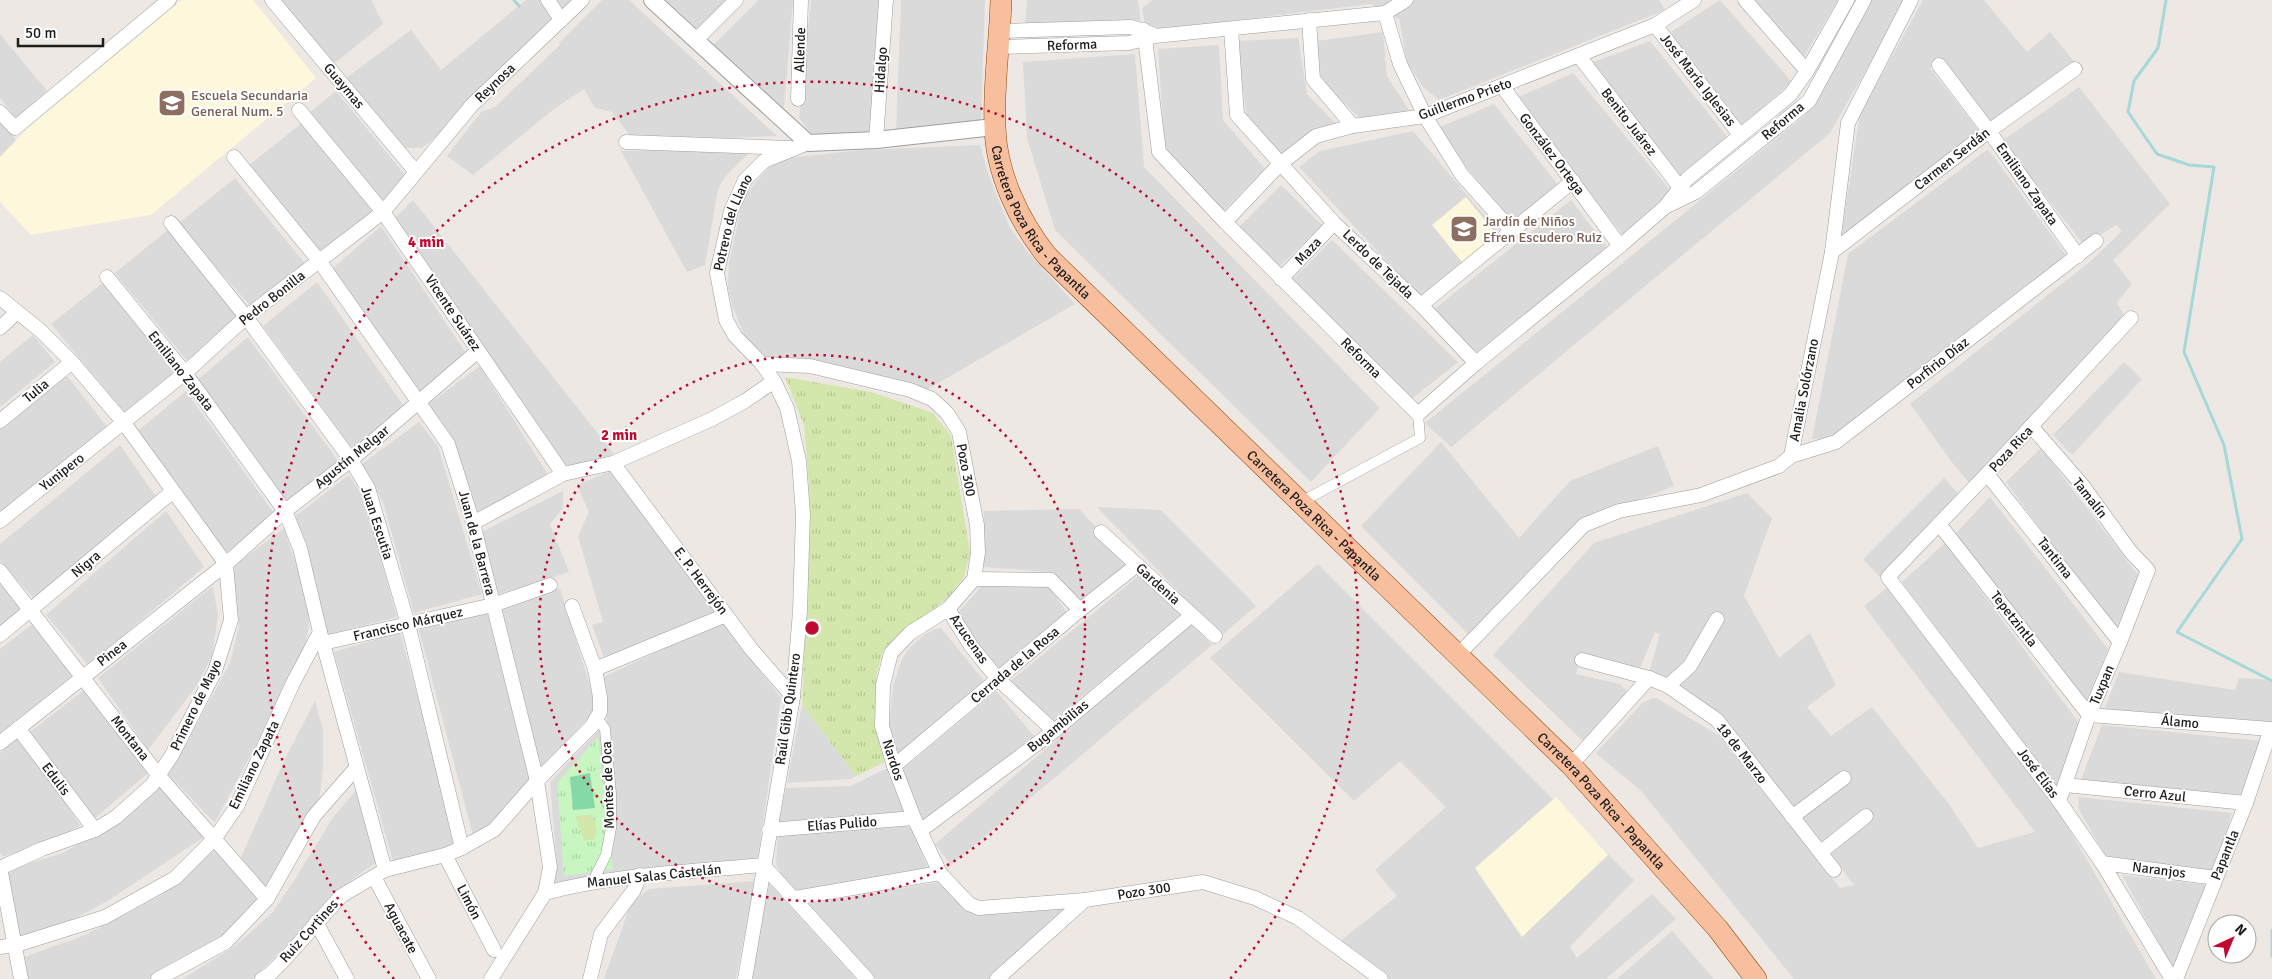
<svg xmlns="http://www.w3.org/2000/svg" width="2272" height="979" viewBox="0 0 2272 979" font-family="Signika,sans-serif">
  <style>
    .residential { fill: #dbdada }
    .education { fill: #fdf7dc }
    .grass { fill: url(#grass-tufts) }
    .park { fill: url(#park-tufts) }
    .garden { fill: #d3e6ab }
    .pitch { fill: #84d9a7 }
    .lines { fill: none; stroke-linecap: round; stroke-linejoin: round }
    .stream { stroke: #a5d8d9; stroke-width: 3 }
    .pedestrian-casing { stroke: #9e9e9e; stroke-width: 11 }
    .minor-casing { stroke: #9e9e9e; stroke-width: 15 }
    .tertiary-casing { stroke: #9e9e9e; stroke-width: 18 }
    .primary-casing { stroke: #8e4707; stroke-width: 22 }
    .pedestrian { stroke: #fff; stroke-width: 10 }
    .minor { stroke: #fff; stroke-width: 14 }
    .tertiary { stroke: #fff; stroke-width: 16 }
    .primary { stroke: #f7bf9e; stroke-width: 21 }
    .ring { fill: none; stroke: #c0092e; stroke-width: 2.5; stroke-dasharray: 2.5 5 }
    .labels { text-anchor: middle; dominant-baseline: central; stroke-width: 4; stroke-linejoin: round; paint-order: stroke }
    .street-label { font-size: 14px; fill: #1d1d1d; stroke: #fff }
    .education-label { font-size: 14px; fill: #785e54; stroke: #fff; text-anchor: start }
    .centre { fill: #c0092e; stroke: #fff; stroke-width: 2.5 }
    .ring-label { font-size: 15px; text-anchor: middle; font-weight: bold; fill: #c0092e; stroke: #fff; stroke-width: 4; stroke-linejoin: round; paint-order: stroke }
  </style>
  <defs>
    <pattern id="grass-tufts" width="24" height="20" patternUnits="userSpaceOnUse" patternTransform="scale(1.25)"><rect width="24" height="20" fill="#d3e6ab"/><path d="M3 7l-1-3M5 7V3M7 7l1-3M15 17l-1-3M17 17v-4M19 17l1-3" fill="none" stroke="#b5c593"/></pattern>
    <pattern id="park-tufts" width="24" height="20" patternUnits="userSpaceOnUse" patternTransform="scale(1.25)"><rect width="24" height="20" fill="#c7f6c1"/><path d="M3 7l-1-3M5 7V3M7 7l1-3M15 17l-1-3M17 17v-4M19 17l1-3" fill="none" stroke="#aad2a5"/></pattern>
  </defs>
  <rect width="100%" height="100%" fill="#ede8e3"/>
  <g class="residential">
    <path d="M279,0h92l12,24 -53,43z"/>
    <path d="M526,0h48l-95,88 -43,49 -14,11h-21l-55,-70 65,-48 30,40z"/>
    <path d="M602,0h27l148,136 -142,6 -23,-30 -17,-4 -11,-19 -30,20 -81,66 -26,-19 34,-44 14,-5 65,-62 -1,-2z"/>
    <path d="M666,0h65l-32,30z"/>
    <path d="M759,0h34l-9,108 -71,-63z"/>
    <path d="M811,0h71l-6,132 -63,4 -14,-18z"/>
    <path d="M901,0h84l-4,121 -85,10z"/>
    <path d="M1027,0h111l3,24 -116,3z"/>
    <path d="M1153,0h506l6,10 -226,90 -16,-13 -16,-25 -8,-43 -28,-15 -225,27 -4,-23z"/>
    <path d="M1720,0l72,82 -50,44 -76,-91z"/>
    <path d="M1747,0h91l-37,62z"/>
    <path d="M1867,0h39l-76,133 -379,314 -26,-24 379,-307z"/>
    <path d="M1923,0h61l43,52 23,-20 26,32 -85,63 -52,-67 -9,8 51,66 -140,102 19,-122z"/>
    <path d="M1383,32l4,44 25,39 -49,6 -41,-39 -6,-41z"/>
    <path d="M0,34l47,57 -30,27 -17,-20z"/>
    <path d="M1298,38l9,56 34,35 -58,26 -36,-34 -10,-80z"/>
    <path d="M1650,41l79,98 -51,40 -90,-115z"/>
    <path d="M1219,45l4,75 42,49 -42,42 -58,-60 -7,-102z"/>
    <path d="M1135,54l9,113 236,241 -69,74 -256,-252 -28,-92 -4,-76z"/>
    <path d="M1573,73l98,118 -49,43 -108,-135z"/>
    <path d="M2079,87l91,117 -57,56 19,24 -15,19 7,12 -152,171 -18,-21 -44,-61 182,-144 30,-29 -6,-6 -32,20 -82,-104z"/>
    <path d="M336,91l70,85 -26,27 -71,-90z"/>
    <path d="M1494,104l64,81 -46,37 -77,-93z"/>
    <path d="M0,121l16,19 -16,17z"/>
    <path d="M302,123l71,89 -52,42 -73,-88z"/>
    <path d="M1413,131l87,103 -78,65 -123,-132 21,-16z"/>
    <path d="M980,145l9,31 20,50 18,25 48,53 -149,86 -166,-31 -14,-20 -13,-31 -5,-20 1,-25 14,-65 25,-30 14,-8 14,-3 66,-7z"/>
    <path d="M761,148l-15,8 -19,18 -9,15 -13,76 -18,7 -66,-121z"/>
    <path d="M1988,149l81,110 -233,180h-24l36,-185z"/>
    <path d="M235,178l73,89 -54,43 -76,-86z"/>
    <path d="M1281,185l41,40 -43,42 -40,-40z"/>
    <path d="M413,200l201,254 -49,16 -171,-251z"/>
    <path d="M1571,200l36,47 -127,108 -47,-45z"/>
    <path d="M381,226l87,130 -50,42 -87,-128z"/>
    <path d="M169,229l74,89 -54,45 -74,-90z"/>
    <path d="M1332,240l126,122 -49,39 -116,-122z"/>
    <path d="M104,282l73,90 -50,43 -76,-91z"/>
    <path d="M317,282l88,126 -51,43 -91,-125z"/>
    <path d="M33,335l22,27 -55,45v-45z"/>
    <path d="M248,337l91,125 -52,42 -91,-123z"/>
    <path d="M2124,362l18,17 -70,76 -19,-20z"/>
    <path d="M480,366l70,112 -74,40 -27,-76 -25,-35z"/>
    <path d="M64,372l44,56 -108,89v-91z"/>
    <path d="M186,391l90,125 -55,41 -88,-122z"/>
    <path d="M419,422l19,24 44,148 -68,19 -31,-111 -21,-38z"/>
    <path d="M1441,442l78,96 51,-57 88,-35 16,40 -86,34 -118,116 -109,-110z"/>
    <path d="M120,445l37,53 -121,103 -36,-40v-17z"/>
    <path d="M2041,448l100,131 -26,52 -109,-149z"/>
    <path d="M613,470l107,144 -116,44 -12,-33 11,-3 -25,-86 11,-24 -12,-27z"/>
    <path d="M349,475l14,21 34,121 -71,18 -32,-118z"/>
    <path d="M1944,478l17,19 -79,82 -19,-20z"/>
    <path d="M563,491v17l-13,16 19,48 -73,23 -14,-63z"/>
    <path d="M1747,493l25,25 -28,78 35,62 31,-25 26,52 -29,22 24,29 41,-29 76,96 30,45 57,-16 -171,-226 23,-18 175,229 94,162h-362l-153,-188 -45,-38 46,-50 10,-5 6,1 60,36 122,153 14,-3 -25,-34 44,-33 -5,-8 -47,35 -22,-27 52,-41 -4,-4 -52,37 -77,-92 -42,-30 49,-69 -8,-5 -27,44 -26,25 -16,-7 12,-42 -5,-2 -17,41 -57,-15 -5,16 44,10 7,7 -3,14 -39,38 -92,-88 101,-112z"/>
    <path d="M1990,497l118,152 -23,57 -130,-172z"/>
    <path d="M1097,507l64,3 95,96 -35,30z"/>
    <path d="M1079,509l51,54 -49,43 -31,-34 -67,-5 1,-56z"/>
    <path d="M166,511l38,56 -116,98 -42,-50z"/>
    <path d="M284,528l24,73 1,27 -5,22 -12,28 -77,144 -4,-3 -45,-47 1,-5 17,-19 46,-85 9,-37 -9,-57z"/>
    <path d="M1945,543l134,180 -21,65 -156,-206z"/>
    <path d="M1318,564l316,316 -64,67 7,11 75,-64 24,25 -70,60h-231l-36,-37 58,-46 -22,-26 71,-63 -46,-46 -46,40 -144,-143z"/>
    <path d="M1142,573l40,40 -133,111 -41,-41z"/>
    <path d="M0,577l28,34 -28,21z"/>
    <path d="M985,582l63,4 21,29 -71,58 -42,-58z"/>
    <path d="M213,586l5,30 -6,40 -15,29 -49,65 -50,-72z"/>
    <path d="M560,588l37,121 -56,58 -42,-162z"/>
    <path d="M488,612l43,170 -57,57 -55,-209z"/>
    <path d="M722,622l59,76 -24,166 -203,24 3,-21 -7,-85 57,-60 -4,-45z"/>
    <path d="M33,624l43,52 -76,60v-87z"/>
    <path d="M1191,624l21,21 -261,220 -16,-21z"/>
    <path d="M941,628l44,54 -87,75 -9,-31 4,-40 9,-27 7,-11 14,-12 11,-7z"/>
    <path d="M400,632l59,215 -66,14 -59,-209z"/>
    <path d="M2119,672l116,18 4,-12 33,2v50l-8,-9 -160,-11z"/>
    <path d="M84,690l64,83 -54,46 -64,-87z"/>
    <path d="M996,691l39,46 -109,88 -15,-30 -8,-26z"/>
    <path d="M315,701l8,29v38l-4,34 -49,88 -31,-28 44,-99z"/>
    <path d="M802,705l54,71 -6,3 -63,4z"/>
    <path d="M2102,725l159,16 -21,58 -160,-17z"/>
    <path d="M23,735l57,91 -31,15 -46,16 -3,-5v-99z"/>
    <path d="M888,768l42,106 -129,22 -17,-17 -8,-15 3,-48 7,-28 64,-2z"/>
    <path d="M158,782l46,55 -95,63 -48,26 -42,12 -12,-68 56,-17 43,-25z"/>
    <path d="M358,788l20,73 -46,33 -26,32 -53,53h-71l52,-32 39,-35 24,-36 37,-60z"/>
    <path d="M2079,797l153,16 -18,59 -107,-14 -29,-50z"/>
    <path d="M217,848l46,56 -38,37 -61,38h-136l-4,-22 56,-20 47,-23 36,-20z"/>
    <path d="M2122,875l85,10 -34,85z"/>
    <path d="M755,881l-19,98h-132l27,-76 18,-14z"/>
    <path d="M939,882l30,29 104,-6 -83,74h-114l-67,-75z"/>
    <path d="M769,884l87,95h-107z"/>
    <path d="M1672,931l42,48h-97z"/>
  </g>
  <g class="education">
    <path d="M182,0h71l63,78 -165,137 -120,20 -31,-33v-45l27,-28z"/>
    <path d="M1466,197l30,37 -34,28 -30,-37z"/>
    <path d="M1556,797l52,58 -86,82 -47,-69z"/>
  </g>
  <path class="grass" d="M785,377l86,15 62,21 18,23 19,117 -6,24 -16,21 -42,32 -23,20 -7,27 1,47 8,38 -29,14 -54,-71 8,-176 -1,-44 -5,-60z"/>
  <path class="park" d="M598,737l15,132 -49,7 -7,-93z"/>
  <path class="garden" d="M593,815l4,16 -3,9h-10l-9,-24z"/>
  <path class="pitch" d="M590,773l5,35 -22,2 -3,-33z"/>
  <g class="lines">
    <g class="stream">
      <path d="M514,0l5,6"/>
      <path d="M2166,0l-8,48 -24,33 -6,31 29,42 32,11 25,2 -30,185 40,93 18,94 -65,93 95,49"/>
      <path d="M2272,930v26"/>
    </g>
    <defs>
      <g id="pedestrian">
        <path d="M1301,502l119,-64 -2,-24"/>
        <path d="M592,883l14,-28 5,-27v-34l-6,-65 -8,-11"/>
      </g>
      <g id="minor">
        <path d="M272,0l144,172"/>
        <path d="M548,0l13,20"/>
        <path d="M1745,0l62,71"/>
        <path d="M1385,13l15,51 25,52 37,59 50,56"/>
        <path d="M1309,20l4,59 40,47"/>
        <path d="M1655,25l85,110"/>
        <path d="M1231,29l6,86 97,108 87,82 55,58"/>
        <path d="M1144,30l15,122 66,70 193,192 58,-51 144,-117 45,-39 22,-28 103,-84 17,-24 40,-71"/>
        <path d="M1000,31l131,-4 21,7"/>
        <path d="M696,40l40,-40"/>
        <path d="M999,47l130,-4 26,-7 230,-23 21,-13"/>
        <path d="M1579,56l106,138"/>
        <path d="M1939,65l50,66 89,125"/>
        <path d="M1502,86l118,160"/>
        <path d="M798,99l3,-99"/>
        <path d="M299,110l84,102 180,262"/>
        <path d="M0,112l15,16 154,-128"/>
        <path d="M876,140l10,-140"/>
        <path d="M626,142l164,6"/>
        <path d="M234,157l86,105 128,182 25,79 64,258 13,86 -5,26 -54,86"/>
        <path d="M1667,206l29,-14 113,-91 55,-101"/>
        <path d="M1225,222l55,-58 36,-28 37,-10 72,-10 230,-91 39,-25"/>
        <path d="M171,223l75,94 105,143 17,28 40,136 54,224"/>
        <path d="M1832,252l157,-121 86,-62"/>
        <path d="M107,277l78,96 100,138 15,37 20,84 65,238"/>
        <path d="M1281,279l53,-56"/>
        <path d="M0,298l41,33 31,31 52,61 102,141 5,56 -16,51 -43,84 -20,30 -36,32 -21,13 -53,19 -42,19"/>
        <path d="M1421,305l152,-124"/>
        <path d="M2131,318l-144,156 -99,103 171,224 43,62 70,116"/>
        <path d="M0,328l17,-16"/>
        <path d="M762,364l48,2 100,24 22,9 15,14 12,19 18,93 1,28 -4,26 -26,30 -38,24 -19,20 -8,32 -1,41 12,40 20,52 26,55 29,31 10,4 106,-8 118,-18 52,16 43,20 83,61"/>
        <path d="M0,421l72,-59"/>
        <path d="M2031,426l52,60 47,65 18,19 -28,72 -31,73 -30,86"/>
        <path d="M1791,456l45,-14 260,-201"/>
        <path d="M613,463l139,187 41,47"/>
        <path d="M1987,474l133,168"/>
        <path d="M0,521l185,-148 61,-56 137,-105 89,-107 110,-105"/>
        <path d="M473,523l90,-49 50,-11 99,-44 33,-18 29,-20"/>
        <path d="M1939,524l150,191 182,14 -25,74 -70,176"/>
        <path d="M1101,532l114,104"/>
        <path d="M0,571l159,205 108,123"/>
        <path d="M974,579l77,1 29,30"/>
        <path d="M948,609l23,37 27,33 56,52"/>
        <path d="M0,635l172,-143"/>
        <path d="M323,643l170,-38 57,-20"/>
        <path d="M1458,655l126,-130 35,-14 82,-16 78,-29 12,-10 41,-204 16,-129 63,-123"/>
        <path d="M1582,660l67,18 19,8 49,34 117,150"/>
        <path d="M595,669l131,-54"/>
        <path d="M1668,686l22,-20 27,-47"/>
        <path d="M18,728l77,102"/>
        <path d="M0,743l226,-179 59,-53 66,-51 127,-109"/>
        <path d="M1571,765l78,-87"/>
        <path d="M894,766l186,-156 57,-45"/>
        <path d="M2065,785l181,18"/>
        <path d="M1792,817l52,-39"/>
        <path d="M769,830l145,-12"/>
        <path d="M920,831l134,-100 138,-116"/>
        <path d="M1821,852l45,-36"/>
        <path d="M445,855l49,95"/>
        <path d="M2102,863l114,15"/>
        <path d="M0,867l21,112"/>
        <path d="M374,877l55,102"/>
        <path d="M545,893c71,-19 145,-21 218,-28l104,114"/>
        <path d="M795,898l145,-25"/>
        <path d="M316,922l31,57"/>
        <path d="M0,947l16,-2 89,-28 70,-39 40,-40 22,-32 56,-123 27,-51"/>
        <path d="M158,979l68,-37 41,-43 47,-83 42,-48"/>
        <path d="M262,979l8,-5 13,-13 58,-65 44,-26 60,-15 17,-7 32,-18 43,-49 55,-55 8,-14v-15l-5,-28 -23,-63"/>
        <path d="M590,979l11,-45 33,-44 6,-15"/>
        <path id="s1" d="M745,979l48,-282 7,-86 3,-97 -4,-53 -12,-53 -13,-27 -12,-17 -27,-28 -9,-16 -9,-47 14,-62 14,-31 19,-19 44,-18"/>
        <path d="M997,979l88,-79"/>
      </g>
      <path id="tertiary" d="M652,0l156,143 68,-3 118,-13"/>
      <g id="primary">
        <path id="s2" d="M1001,0c-1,42 -8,84 -6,127 1,46 24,94 52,129l524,509 147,164 38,50"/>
      </g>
    </defs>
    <use href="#pedestrian" class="pedestrian-casing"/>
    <use href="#minor" class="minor-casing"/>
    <use href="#tertiary" class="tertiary-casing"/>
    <use href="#primary" class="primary-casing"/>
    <use href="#pedestrian" class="pedestrian"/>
    <use href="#minor" class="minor"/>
    <use href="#tertiary" class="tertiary"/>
    <use href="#primary" class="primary"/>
  </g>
  <g class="ring">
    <circle cx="812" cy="628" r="273"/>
    <path d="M394 979A546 546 0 1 1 1230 979"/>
  </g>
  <defs>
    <symbol id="school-square" viewBox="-11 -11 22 22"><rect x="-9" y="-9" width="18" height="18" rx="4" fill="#8d6e63" stroke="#fff"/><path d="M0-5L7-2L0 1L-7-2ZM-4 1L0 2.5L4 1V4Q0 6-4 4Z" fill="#fff"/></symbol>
  </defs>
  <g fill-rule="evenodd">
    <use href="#school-square" x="156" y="87" width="32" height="32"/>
    <use href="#school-square" x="1448" y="213" width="32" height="32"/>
  </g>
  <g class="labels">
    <g class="street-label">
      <text transform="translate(1072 45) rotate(-2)">Reforma</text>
      <text transform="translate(800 50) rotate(-88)">Allende</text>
      <text transform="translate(881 70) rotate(-86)">Hidalgo</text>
      <text transform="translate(1698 80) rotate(52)">José María Iglesias</text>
      <text transform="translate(495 83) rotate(-44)">Reynosa</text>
      <text transform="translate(344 86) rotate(50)">Guaymas</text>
      <text transform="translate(1465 99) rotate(-20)">Guillermo Prieto</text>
      <text transform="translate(1783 121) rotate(-40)">Reforma</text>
      <text transform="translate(1629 122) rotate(52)">Benito Juárez</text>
      <text transform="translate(1552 154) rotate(53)">González Ortega</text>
      <text transform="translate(1952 159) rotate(-38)">Carmen Serdán</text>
      <text transform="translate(2027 184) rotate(55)">Emiliano Zapata</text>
      <text stroke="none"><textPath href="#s2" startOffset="236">Carretera Poza Rica - Papantla</textPath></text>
      <text stroke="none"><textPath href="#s1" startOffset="786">Potrero del Llano</textPath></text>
      <text transform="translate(1308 251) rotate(-47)">Maza</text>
      <text transform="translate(1378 264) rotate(44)">Lerdo de Tejada</text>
      <text transform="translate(272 298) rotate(-38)">Pedro Bonilla</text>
      <text transform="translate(453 313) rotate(56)">Vicente Suárez</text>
      <text transform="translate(1361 358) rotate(45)">Reforma</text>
      <text transform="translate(1938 363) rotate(-38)">Porfirio Díaz</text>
      <text transform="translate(181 371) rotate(52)">Emiliano Zapata</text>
      <text transform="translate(1804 390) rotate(-79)">Amalia Solórzano</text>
      <text transform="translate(36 391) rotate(-39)">Tulia</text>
      <text transform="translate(2011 449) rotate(-47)">Poza Rica</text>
      <text transform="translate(352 457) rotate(-39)">Agustín Melgar</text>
      <text transform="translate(966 470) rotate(79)">Pozo 300</text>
      <text transform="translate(62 472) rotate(-38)">Yunipero</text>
      <text transform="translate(2090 498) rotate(52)">Tamalín</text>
      <text stroke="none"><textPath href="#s2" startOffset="641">Carretera Poza Rica - Papantla</textPath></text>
      <text transform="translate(377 523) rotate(72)">Juan Escutia</text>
      <text transform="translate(477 543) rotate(75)">Juan de la Barrera</text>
      <text transform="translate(2055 558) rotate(52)">Tantima</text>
      <text transform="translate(86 564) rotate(-40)">Nigra</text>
      <text transform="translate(701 581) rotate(53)">E. P. Herrejón</text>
      <text transform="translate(1158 584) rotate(42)">Gardenia</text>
      <text transform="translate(2014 619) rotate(52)">Tepetzintla</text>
      <text transform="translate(408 624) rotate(-13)">Francisco Márquez</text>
      <text transform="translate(969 639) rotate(55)">Azucenas</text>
      <text transform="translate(112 653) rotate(-38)">Pinea</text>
      <text transform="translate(1015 665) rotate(-40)">Cerrada de la Rosa</text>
      <text transform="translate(2102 685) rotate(-67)">Tuxpan</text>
      <text transform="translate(196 705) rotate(-64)">Primero de Mayo</text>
      <text transform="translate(788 709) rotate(-82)">Raúl Gibb Quintero</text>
      <text transform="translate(2180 722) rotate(5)">Álamo</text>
      <text transform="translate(1058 726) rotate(-39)">Bugambilias</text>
      <text transform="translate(130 738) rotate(52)">Montana</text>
      <text transform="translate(1742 753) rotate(52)">18 de Marzo</text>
      <text transform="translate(893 760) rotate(72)">Nardos</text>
      <text transform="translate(254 765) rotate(-64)">Emiliano Zapata</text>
      <text transform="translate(2038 773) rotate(53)">José Elías</text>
      <text transform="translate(56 779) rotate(53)">Edulis</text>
      <text transform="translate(608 785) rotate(-92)">Montes de Oca</text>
      <text transform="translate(2155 794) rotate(6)">Cerro Azul</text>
      <text stroke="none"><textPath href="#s2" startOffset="1046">Carretera Poza Rica - Papantla</textPath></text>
      <text transform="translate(842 824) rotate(-4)">Elías Pulido</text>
      <text transform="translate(2225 855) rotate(-68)">Papantla</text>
      <text transform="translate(2159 870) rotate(7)">Naranjos</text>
      <text transform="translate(654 876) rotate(-6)">Manuel Salas Castelán</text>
      <text transform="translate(1144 891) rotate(-9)">Pozo 300</text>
      <text transform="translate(469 902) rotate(63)">Limón</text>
      <text transform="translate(401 928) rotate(62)">Aguacate</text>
      <text transform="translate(309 931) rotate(-48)">Ruiz Cortines</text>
    </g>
    <g class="education-label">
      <text x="191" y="95">Escuela Secundaria<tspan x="191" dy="16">General Num. 5</tspan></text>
      <text x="1483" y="221">Jardín de Niños<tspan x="1483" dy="16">Efren Escudero Ruiz</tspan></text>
    </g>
  </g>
  <circle cx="812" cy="628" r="8" class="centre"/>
  <g class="ring-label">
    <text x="426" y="247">4 min</text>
    <text x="619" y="440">2 min</text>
  </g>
  <g transform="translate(2232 939) rotate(44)"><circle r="24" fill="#ffffff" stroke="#a5a5a5"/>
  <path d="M0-4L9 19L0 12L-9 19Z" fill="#c0092e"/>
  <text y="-8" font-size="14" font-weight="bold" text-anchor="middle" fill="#1d1d1d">N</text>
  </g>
  <path d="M18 38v8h85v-8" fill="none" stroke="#1d1d1d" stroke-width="2.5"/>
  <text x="25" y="38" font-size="15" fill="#1d1d1d" stroke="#ffffff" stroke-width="4" paint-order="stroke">50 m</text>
</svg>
